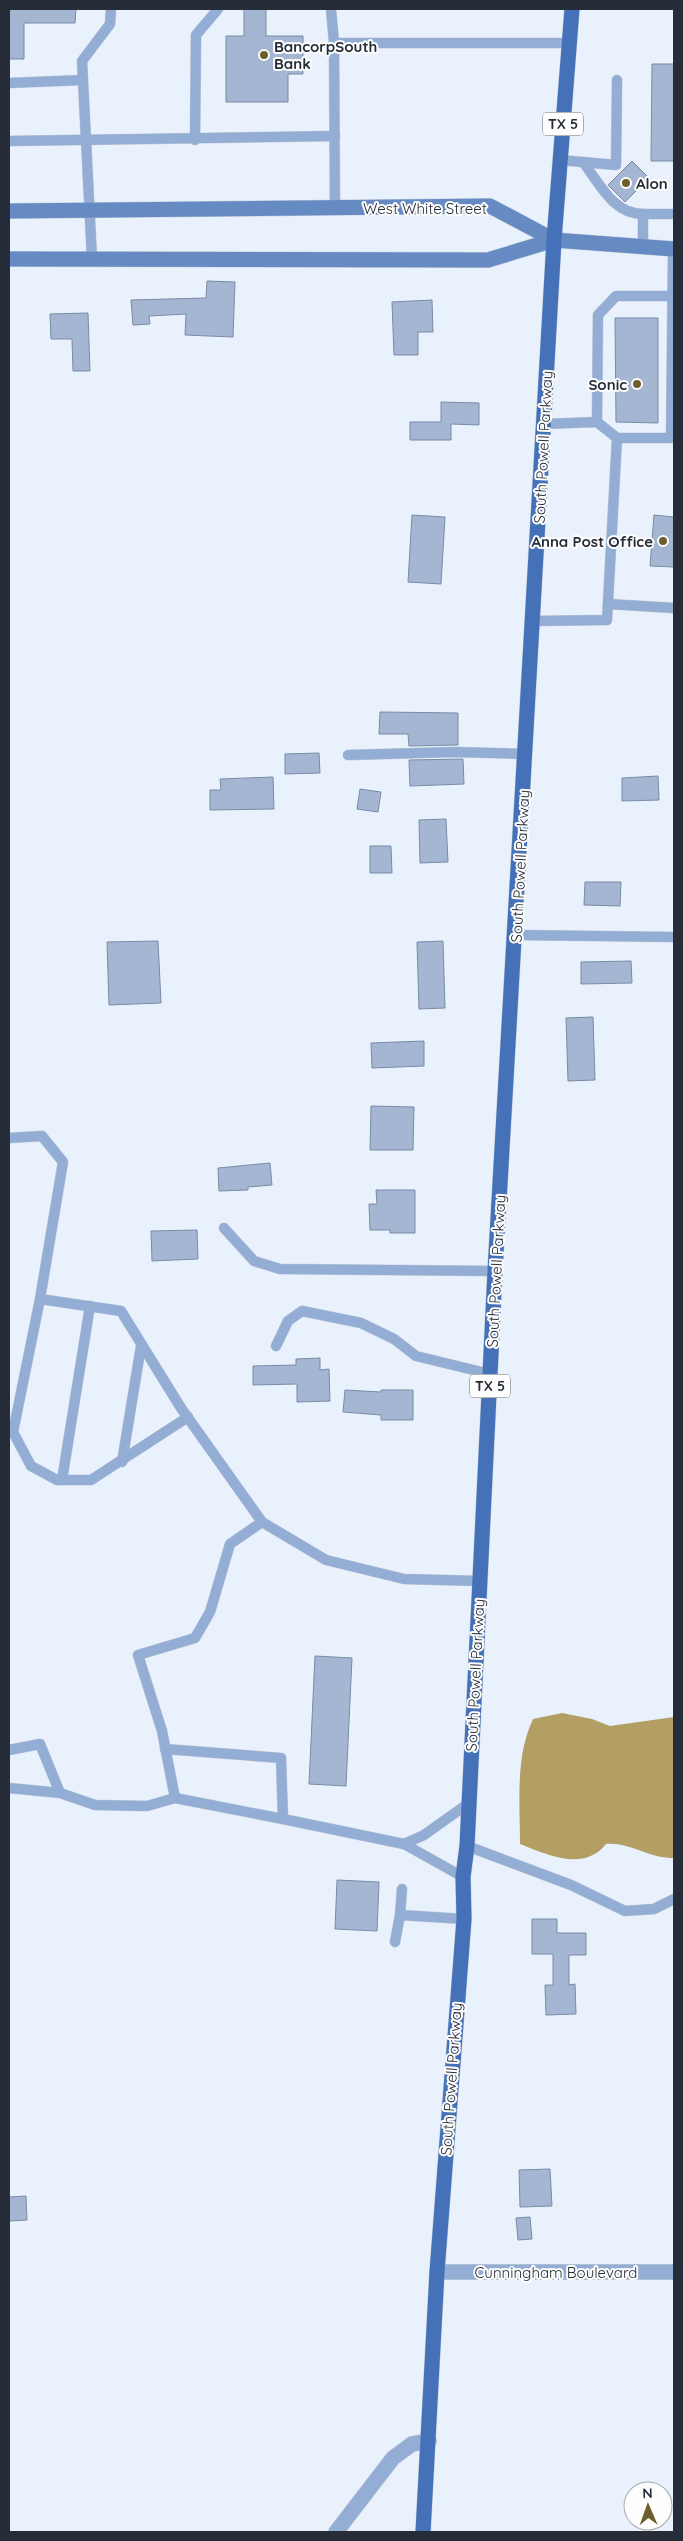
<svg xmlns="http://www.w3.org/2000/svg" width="683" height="2541" viewBox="0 0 683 2541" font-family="Quicksand,sans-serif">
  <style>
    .water { fill: #b39f64 }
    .building { fill: #a4b6d2; stroke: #798ba5 }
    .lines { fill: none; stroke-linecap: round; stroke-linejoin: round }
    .lane-casing { stroke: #c6ceda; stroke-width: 11 }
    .street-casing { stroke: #c6ceda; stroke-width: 16 }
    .secondary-casing { stroke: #c6ceda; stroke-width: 16 }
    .primary-casing { stroke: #c6ceda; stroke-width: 16 }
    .lane { stroke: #93add4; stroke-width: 10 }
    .street { stroke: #93add4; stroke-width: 15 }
    .secondary { stroke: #668bc3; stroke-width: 15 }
    .primary { stroke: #4471b7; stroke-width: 15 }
    .poi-dot { fill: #6e5e2c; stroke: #fdfdfd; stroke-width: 2 }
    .labels { text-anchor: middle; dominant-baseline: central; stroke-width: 4; stroke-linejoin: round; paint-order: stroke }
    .shield { fill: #fdfdfd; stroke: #666b73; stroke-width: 1 }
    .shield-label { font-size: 14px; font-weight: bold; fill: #262d38 }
    .poi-label { font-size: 15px; font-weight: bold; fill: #262d38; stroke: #fdfdfd; text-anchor: start }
    .street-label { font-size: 15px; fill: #262d38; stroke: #fdfdfd }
  </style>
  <rect width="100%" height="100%" fill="#e9f1fd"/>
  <path class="water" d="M562,1713l30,6 18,7 64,-9v141c-24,1 -44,-16 -68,-14 -22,28 -58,11 -86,0 0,-40 -5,-87 13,-125z"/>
  <g class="building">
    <path d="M9,9h67l-1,14h-51v36h-15z"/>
    <path d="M244,9h22v27h37v38h-15v28h-62v-66h18z"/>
    <path d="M652,64h22v97h-23z"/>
    <path d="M632,161l17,17 -24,24 -17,-17z"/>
    <path d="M207,281l28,1 -2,55 -48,-2 1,-21 -37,2 1,8 -17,1 -2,-25 75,-2z"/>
    <path d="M432,300l1,32h-15v23h-24l-2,-53z"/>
    <path d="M88,313l2,58h-17l-1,-32h-21l-1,-25z"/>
    <path d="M615,318h43v105l-42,-1z"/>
    <path d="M441,402l38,1v22l-28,-1v16h-41v-18h31z"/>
    <path d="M412,515l33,2 -4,67 -33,-2z"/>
    <path d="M654,515l20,2v50l-24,-1z"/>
    <path d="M380,712l78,1v32l-49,1 -1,-12h-29z"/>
    <path d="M319,753l1,20 -35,1v-20z"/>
    <path d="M463,759l1,25 -54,2 -1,-26z"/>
    <path d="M658,776l1,24 -37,1v-23z"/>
    <path d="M273,777l1,32 -64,1v-20h11l-1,-11z"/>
    <path d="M360,789l21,3 -3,20 -21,-3z"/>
    <path d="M446,819l2,43 -28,1 -1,-43z"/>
    <path d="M370,846h21l1,27h-22z"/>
    <path d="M585,882h36l-1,24 -36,-1z"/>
    <path d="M158,941l3,62 -52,2 -2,-63z"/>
    <path d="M443,941l2,67 -26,1 -2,-67z"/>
    <path d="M631,961l1,22 -51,1v-22z"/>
    <path d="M593,1017l2,63 -27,1 -2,-63z"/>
    <path d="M424,1041v25l-52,2 -1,-25z"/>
    <path d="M371,1106l43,1 -1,43h-43z"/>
    <path d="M270,1163l2,22 -24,2v3l-29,1 -1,-23z"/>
    <path d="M376,1190h39v43h-25v-3h-20l-1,-26h8z"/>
    <path d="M197,1230l1,29 -46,2 -1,-30z"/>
    <path d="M320,1358v12l9,-1 1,32 -33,1v-18l-44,1v-19l43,-1v-6z"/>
    <path d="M345,1390l36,2v-2h32v30h-32v-5l-38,-3z"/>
    <path d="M315,1656l37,2 -6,128 -37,-2z"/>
    <path d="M337,1880l42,2 -2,49 -42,-2z"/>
    <path d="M532,1919h25v14h29v22h-17v30l6,-1 1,30 -30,1 -1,-30h8v-31h-21z"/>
    <path d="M550,2169l2,37 -32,1 -1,-37z"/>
    <path d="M26,2196l1,24 -18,1v-24z"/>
    <path d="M530,2217l2,22 -14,1 -2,-22z"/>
  </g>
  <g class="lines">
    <defs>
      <g id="lane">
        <path d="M331,9l3,34h235"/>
        <path d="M334,43l1,165"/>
        <path d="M9,83l74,-3"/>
        <path d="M195,140l1,-105 22,-26"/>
        <path d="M9,141l326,-5"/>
        <path d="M560,160l56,5 1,-85"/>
        <path d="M583,162c17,22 30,52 60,52v32"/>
        <path d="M643,214h31"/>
        <path d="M92,259l-10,-198 28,-37 1,-15"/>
        <path d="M597,422l1,-107 18,-19h57"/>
        <path d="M544,424l53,-2 20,16h54l2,-189"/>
        <path d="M608,604l66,4"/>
        <path d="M533,621l74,-1 10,-182"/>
        <path d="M348,755l106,-3 72,2"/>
        <path d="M516,935l158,2"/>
        <path d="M9,1138l33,-2 21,26 -23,137 81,12 60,97 81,114 64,38 78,19 76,2"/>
        <path d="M224,1228l30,33 26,8 215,2"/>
        <path d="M276,1346l12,-25 14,-10 59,12 33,16 22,17 74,18"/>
        <path d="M9,1429l4,3 18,34 26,14h34l97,-63"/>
        <path d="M13,1432l27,-133"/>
        <path d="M122,1462l19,-116"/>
        <path d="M62,1480l28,-174"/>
        <path d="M165,1749l116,9 2,61"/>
        <path d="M9,1750l31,-6 20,49"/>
        <path d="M9,1788l51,5 35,12 52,1 28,-8 108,21 121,25 59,33"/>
        <path d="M175,1798l-13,-67 -24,-76 57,-17 15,-26 20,-68 32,-22"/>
        <path d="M404,1844l20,-9 45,-32"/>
        <path d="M467,1846l104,39 54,26 29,-2 20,-10"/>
        <path d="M402,1889l-2,26 64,4"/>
        <path d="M395,1942l5,-27"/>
      </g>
      <g id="street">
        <path d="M437,2272h237"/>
        <path d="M336,2532l57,-74 19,-14 17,-3"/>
      </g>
      <g id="secondary">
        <path d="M9,211l481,-5 64,34"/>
        <path d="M9,259l479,1 66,-20 120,9"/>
      </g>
      <path id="primary" d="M423,2532l14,-260 27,-353 -1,-42 4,-31 28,-575 59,-1031 18,-231"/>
    </defs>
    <use href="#lane" class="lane-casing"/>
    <use href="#street" class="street-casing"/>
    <use href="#secondary" class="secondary-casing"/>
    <use href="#primary" class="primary-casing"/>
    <use href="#lane" class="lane"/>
    <use href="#street" class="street"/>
    <use href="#secondary" class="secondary"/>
    <use href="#primary" class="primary"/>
  </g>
  <g class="poi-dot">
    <circle cx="264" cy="55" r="5"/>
    <circle cx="626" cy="183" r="5"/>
    <circle cx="637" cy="384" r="5"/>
    <circle cx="663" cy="541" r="5"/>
  </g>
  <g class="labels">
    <g class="shield">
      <rect x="543" y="112.5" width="40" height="23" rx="4"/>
      <rect x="470" y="1374.5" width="40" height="23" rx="4"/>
    </g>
    <g class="shield-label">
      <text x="563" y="124">TX 5</text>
      <text x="490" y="1386">TX 5</text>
    </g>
    <g class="poi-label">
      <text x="274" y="46">BancorpSouth<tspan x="274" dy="17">Bank</tspan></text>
      <text x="636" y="183">Alon</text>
      <text x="627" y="384" text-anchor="end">Sonic</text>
      <text x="653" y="541" text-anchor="end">Anna Post Office</text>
    </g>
    <g class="street-label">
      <text x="425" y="208">West White Street</text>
      <text transform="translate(543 447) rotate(-87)">South Powell Parkway</text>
      <text transform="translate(520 866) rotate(-87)">South Powell Parkway</text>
      <text transform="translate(496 1271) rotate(-87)">South Powell Parkway</text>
      <text transform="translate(475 1675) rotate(-87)">South Powell Parkway</text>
      <text transform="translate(451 2079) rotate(-86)">South Powell Parkway</text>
      <text x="556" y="2272">Cunningham Boulevard</text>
    </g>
  </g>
  <rect width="683" height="2541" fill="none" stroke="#262d38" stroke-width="20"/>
  <g transform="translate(648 2506) rotate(358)"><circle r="24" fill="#fdfdfd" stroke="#a7aaae"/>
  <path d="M0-4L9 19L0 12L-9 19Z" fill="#6e5e2c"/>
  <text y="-8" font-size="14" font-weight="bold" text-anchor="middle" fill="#262d38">N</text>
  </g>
</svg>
